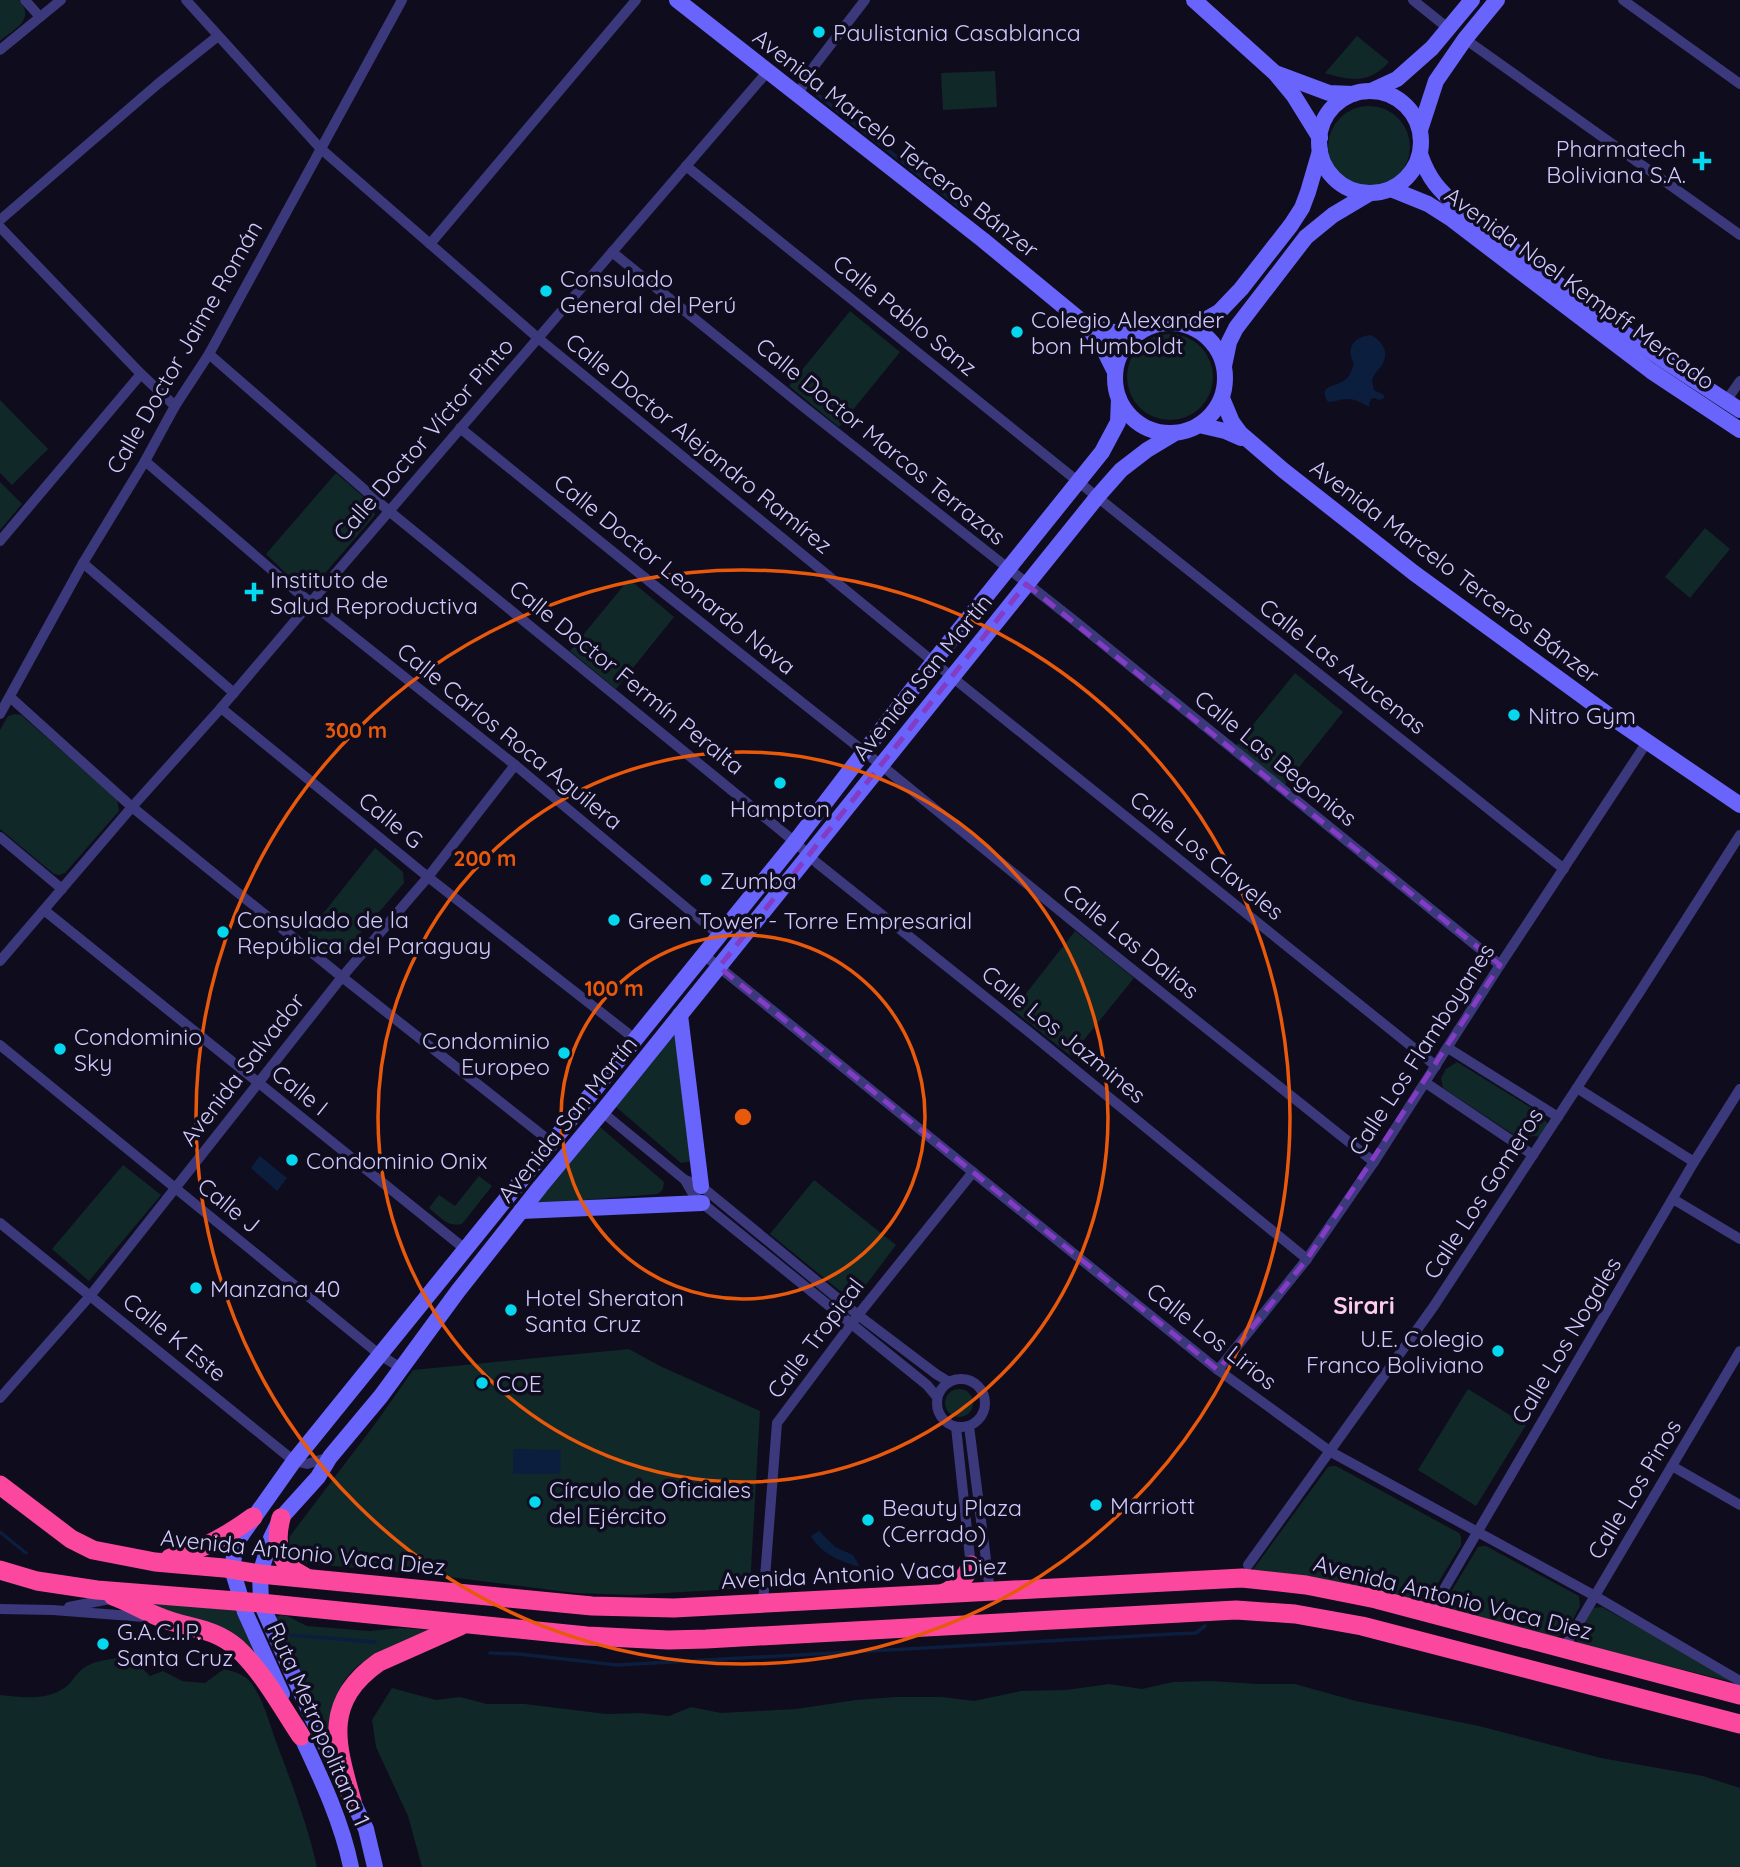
<svg xmlns="http://www.w3.org/2000/svg" width="1740" height="1867" viewBox="0 0 1740 1867" font-family="Quicksand,sans-serif">
  <style>
    .green { fill: #102827 }
    .water { fill: #0c1e3e }
    .lines { fill: none; stroke-linecap: round; stroke-linejoin: round }
    .stream { stroke: #0c1e3e; stroke-width: 3.5 }
    .street { stroke: #3b387c; stroke-width: 10 }
    .secondary { stroke: #6864fc; stroke-width: 16 }
    .highway { stroke: #fb489e; stroke-width: 19 }
    .marked { fill: none; stroke: #843cc5; stroke-width: 5; stroke-dasharray: 14 9; stroke-linejoin: round }
    .ring { fill: none; stroke: #e8590c; stroke-width: 3.5 }
    .poi-dot { fill: #05d7ef; stroke: #0f0c1e; stroke-width: 2.5 }
    .labels { text-anchor: middle; dominant-baseline: central; stroke-width: 7; stroke-linejoin: round; paint-order: stroke }
    .poi-label { font-size: 23px; fill: #d0cafe; stroke: #0f0c1e; text-anchor: start }
    .street-label { font-size: 23px; fill: #d0cafe; stroke: #0f0c1e }
    .neighbourhood-label { font-size: 24px; font-weight: bold; fill: #feccec; stroke: #0f0c1e }
    .centre { fill: #e8590c; stroke: #0f0c1e; stroke-width: 3.5 }
    .ring-label { font-size: 21px; text-anchor: middle; font-weight: bold; fill: #e8590c; stroke: #0f0c1e; stroke-width: 7; stroke-linejoin: round; paint-order: stroke }
  </style>
  <rect width="100%" height="100%" fill="#0f0c1e"/>
  <g class="green">
    <path d="M0,0h19c17,20 -4,28 -19,41z"/>
    <path d="M1357,36l32,26c-20,22 -38,19 -64,11z"/>
    <path d="M995,71l2,36 -54,3 -2,-37z"/>
    <circle cx="1369" cy="147" r="41"/>
    <path d="M850,311l50,41 -61,75 -50,-41z"/>
    <circle cx="1170" cy="377" r="43"/>
    <path d="M0,400l48,49 -36,36 -12,-12z"/>
    <path d="M336,473l36,31 3,11 -61,71 -12,3 -36,-35z"/>
    <path d="M0,482l22,22 -22,26z"/>
    <path d="M1705,528l25,21 -40,49 -25,-21z"/>
    <path d="M629,579l45,38 -58,72 -46,-38z"/>
    <path d="M1295,673l48,39 -59,74 -49,-39z"/>
    <path d="M15,714l6,1 96,84 2,12 -54,62 -6,2 -5,-1 -54,-45v-99l8,-14z"/>
    <path d="M375,848l28,24 1,11 -63,73 -8,1 -26,-23z"/>
    <path d="M1075,931l59,47 -63,78 -58,-46z"/>
    <path d="M674,1031l19,130 -12,2 -66,-57z"/>
    <path d="M1457,1062l81,50 10,12 -8,13 -6,-1 -14,3 -77,-51 -2,-10 5,-9z"/>
    <path d="M600,1127l64,55 -1,7 -5,5 -122,10z"/>
    <path d="M123,1165l38,30 -72,86 -37,-32z"/>
    <path d="M479,1176l13,10 -30,38c-14,4 -23,-8 -33,-16l10,-13 16,11z"/>
    <path d="M814,1180l82,65 -31,41 -11,6 -14,-1 -70,-57z"/>
    <path d="M629,1349l31,17 100,45 -10,177 -118,7 -57,-2 -141,-18 -133,-12c-12,-7 -13,-13 -11,-27l88,-116 35,-50z"/>
    <path d="M1468,1389l58,36 -50,81 -58,-36z"/>
    <circle cx="959" cy="1403" r="14"/>
    <path d="M1332,1466h4l123,67 2,4v8l-35,58 -174,-32 76,-104z"/>
    <path d="M1482,1546h4l93,50 1,10 -15,28 -10,3 -107,-28 -2,-9 32,-53z"/>
    <path d="M150,1602l87,9 30,68 -18,-25 -89,-43z"/>
    <path d="M1602,1607l132,73 3,3 -159,-39 -2,-8 17,-28z"/>
    <path d="M281,1615l6,1 20,10 63,5 30,-3 28,2c-28,13 -77,28 -88,60 -4,14 -6,42 -8,59l-56,-127v-5z"/>
    <path d="M119,1658l16,3 15,15 13,-5 19,10 23,2 19,-14c11,3 21,5 28,15 11,16 17,37 23,55 16,42 32,84 42,128h-317v-172c21,2 46,6 64,-7 6,-3 10,-11 15,-16 11,-11 25,-12 40,-14z"/>
    <path d="M1211,1681l47,3h37l61,17 123,25 122,32 102,18 37,12v79h-1318l-14,-51 -32,-69 -4,-27 20,-32 44,12 24,-3 27,7h38l81,10 34,-1 29,3 22,-9 30,6 75,-4 60,-9 40,-3h46l32,4 47,-10 45,-1 43,-6 33,5 31,-7z"/>
  </g>
  <g class="water">
    <path d="M1371,335c11,6 19,17 11,30 -3,5 -8,8 -10,15l2,10 10,5v3l-5,2 -4,-2 -4,1 -2,5 1,3c-8,-3 -13,-8 -23,-8 -8,0 -11,3 -19,3 -11,-19 9,-14 18,-23 5,-4 6,-10 8,-16 -9,-15 1,-27 17,-28z"/>
    <path d="M260,1156l27,22 -10,13 -26,-23z"/>
    <path d="M513,1449l48,1 -1,24h-47z"/>
    <path d="M819,1531l16,16 18,8 7,12c-18,-5 -39,-13 -49,-31z"/>
  </g>
  <g class="lines">
    <g class="stream">
      <path d="M818,95l145,114"/>
      <path d="M0,1532l26,21"/>
      <path d="M290,1635l85,7"/>
      <path d="M490,1653l29,1 98,11 556,-31 23,-1 9,-7"/>
    </g>
    <g class="street">
      <path d="M25,0l15,17"/>
      <path d="M186,0l134,148 218,190 414,339 484,389"/>
      <path d="M1413,0l36,29"/>
      <path d="M1623,0l117,84"/>
      <path d="M1465,39l275,196"/>
      <path d="M0,50l61,-50"/>
      <path d="M798,94l17,-29 50,-65"/>
      <path d="M686,166l461,371 417,332"/>
      <path d="M0,220l159,-137 59,-47"/>
      <path d="M0,227l141,147 34,32"/>
      <path d="M430,244l206,-244"/>
      <path d="M612,252l193,156 271,214 424,343"/>
      <path d="M209,354l180,157 406,331 22,21 212,169 278,227"/>
      <path d="M1726,401l14,-20"/>
      <path d="M460,428l200,162 221,175 227,185 266,212"/>
      <path d="M145,461l150,129 220,175 204,170"/>
      <path d="M0,541l141,-167"/>
      <path d="M83,563l151,130"/>
      <path d="M10,697l122,110 210,170 209,165"/>
      <path d="M221,708l207,169 207,162"/>
      <path d="M0,714l83,-151 62,-102 30,-55 34,-52 193,-354"/>
      <path d="M0,837l62,52"/>
      <path d="M44,910l421,339"/>
      <path d="M704,955l514,415 113,82 264,144 145,85"/>
      <path d="M0,961l132,-154 89,-99 90,-106 457,-531"/>
      <path d="M0,1045l380,310 21,13"/>
      <path d="M1448,1048l110,69"/>
      <path d="M1426,1083l107,72"/>
      <path d="M1577,1088l117,74"/>
      <path d="M602,1112l83,68 16,6 157,129 78,59 13,8"/>
      <path d="M685,1180l8,14 9,9 225,182 10,12"/>
      <path d="M1673,1199l67,40"/>
      <path d="M0,1223l294,238 13,3 23,-7"/>
      <path d="M1218,1370l89,-111 67,-97 126,-197 147,-223"/>
      <circle cx="961" cy="1403" r="24"/>
      <path d="M0,1398l90,-102 252,-319 86,-100 87,-112"/>
      <path d="M969,1426l21,165"/>
      <path d="M956,1427l15,140"/>
      <path d="M1672,1466l68,39"/>
      <path d="M1248,1565l186,-259 207,-316 99,-155"/>
      <path d="M763,1603l14,-180 81,-108 115,-143"/>
      <path d="M69,1607l46,-9"/>
      <path d="M0,1609l53,1 91,7"/>
      <path d="M1430,1613l264,-451 46,-73"/>
      <path d="M1564,1648l176,-297"/>
    </g>
    <g class="secondary">
      <path d="M677,0l306,240 102,84 16,20 14,28"/>
      <path d="M1194,0l81,73 19,23 26,42"/>
      <path d="M1278,74l51,19 24,1"/>
      <path d="M1371,91l26,-12 35,-31 40,-48"/>
      <circle cx="1370" cy="142" r="51"/>
      <path d="M1420,130l16,-49 29,-42 32,-39"/>
      <path d="M1420,154c9,26 19,36 39,54l139,107 61,42 81,53"/>
      <path d="M1391,189l37,15 22,14 201,153 89,59"/>
      <circle cx="1170" cy="378" r="55"/>
      <path d="M1182,324l23,-4 14,-8 22,-23 50,-64 11,-17 6,-16 12,-41"/>
      <path d="M1087,325c19,6 34,10 53,7"/>
      <path d="M1224,366l5,-24 7,-14 70,-91 27,-22 37,-22"/>
      <path d="M1222,398l10,24 8,11 43,37 131,103 200,146 126,86"/>
      <path d="M1199,425l26,6 16,7"/>
      <path d="M680,1015l21,171"/>
      <path d="M521,1211l181,-8"/>
      <path d="M282,1694l-37,-82 -13,-43 4,-25 7,-11 51,-72 501,-619 139,-181 168,-209 16,-30 1,-23"/>
      <path d="M297,1727c21,45 44,91 54,140"/>
      <path d="M375,1867l-9,-38 -55,-114 -50,-112 -1,-29 4,-13 7,-23 10,-20 37,-41 12,-20 51,-61 77,-105 82,-104 62,-75 496,-616 23,-26 26,-20 25,-15"/>
    </g>
    <g class="highway">
      <path d="M0,1485l71,54 22,11 62,12 69,6 36,6 332,32 82,2 568,-30 64,7 70,14 364,96"/>
      <path d="M281,1518c-7,27 -2,46 24,59"/>
      <path d="M170,1558c31,-7 57,-22 83,-41"/>
      <path d="M0,1570l37,11 60,9 164,13 326,33 81,4 38,-1 530,-29 59,4 67,12 378,98"/>
      <path d="M944,1593c13,-6 21,-14 27,-28"/>
      <path d="M113,1596c17,6 32,16 49,22 27,11 51,9 75,30 26,24 44,58 64,88"/>
      <path d="M352,1801c-16,-57 -30,-99 27,-139l81,-36"/>
    </g>
  </g>
  <path class="marked" d="M1026,584l474,381 -193,294 -89,111 -499,-403z"/>
  <g class="ring">
    <circle cx="743" cy="1117" r="182"/>
    <circle cx="743" cy="1117" r="365"/>
    <circle cx="743" cy="1117" r="547"/>
  </g>
  <g class="poi-dot">
    <circle cx="819" cy="32" r="7"/>
    <path d="M1698.5 150.5h7v7h7v7h-7v7h-7v-7h-7v-7h7z"/>
    <circle cx="546" cy="291" r="7"/>
    <circle cx="1017" cy="332" r="7"/>
    <path d="M250.5 581.5h7v7h7v7h-7v7h-7v-7h-7v-7h7z"/>
    <circle cx="1514" cy="715" r="7"/>
    <circle cx="780" cy="783" r="7"/>
    <circle cx="706" cy="880" r="7"/>
    <circle cx="614" cy="920" r="7"/>
    <circle cx="223" cy="932" r="7"/>
    <circle cx="60" cy="1049" r="7"/>
    <circle cx="564" cy="1053" r="7"/>
    <circle cx="292" cy="1160" r="7"/>
    <circle cx="196" cy="1288" r="7"/>
    <circle cx="511" cy="1310" r="7"/>
    <circle cx="1498" cy="1351" r="7"/>
    <circle cx="482" cy="1383" r="7"/>
    <circle cx="535" cy="1502" r="7"/>
    <circle cx="1096" cy="1505" r="7"/>
    <circle cx="868" cy="1520" r="7"/>
    <circle cx="103" cy="1644" r="7"/>
  </g>
  <g class="labels">
    <g class="poi-label">
      <text x="833" y="32">Paulistania Casablanca</text>
      <text x="1686" y="148" text-anchor="end">Pharmatech<tspan x="1686" dy="26">Boliviana S.A.</tspan></text>
      <text x="560" y="278">Consulado<tspan x="560" dy="26">General del Perú</tspan></text>
      <text x="1031" y="319">Colegio Alexander<tspan x="1031" dy="26">bon Humboldt</tspan></text>
      <text x="270" y="579">Instituto de<tspan x="270" dy="26">Salud Reproductiva</tspan></text>
      <text x="1528" y="715">Nitro Gym</text>
      <text x="780" y="808" text-anchor="middle">Hampton</text>
      <text x="720" y="880">Zumba</text>
      <text x="237" y="919">Consulado de la<tspan x="237" dy="26">República del Paraguay</tspan></text>
      <text x="628" y="920">Green Tower - Torre Empresarial</text>
      <text x="74" y="1036">Condominio<tspan x="74" dy="26">Sky</tspan></text>
      <text x="550" y="1040" text-anchor="end">Condominio<tspan x="550" dy="26">Europeo</tspan></text>
      <text x="306" y="1160">Condominio Onix</text>
      <text x="210" y="1288">Manzana 40</text>
      <text x="525" y="1297">Hotel Sheraton<tspan x="525" dy="26">Santa Cruz</tspan></text>
      <text x="1484" y="1338" text-anchor="end">U.E. Colegio<tspan x="1484" dy="26">Franco Boliviano</tspan></text>
      <text x="496" y="1383">COE</text>
      <text x="549" y="1489">Círculo de Oficiales<tspan x="549" dy="26">del Ejército</tspan></text>
      <text x="1110" y="1505">Marriott</text>
      <text x="882" y="1507">Beauty Plaza<tspan x="882" dy="26">(Cerrado)</tspan></text>
      <text x="117" y="1631">G.A.C.I.P.<tspan x="117" dy="26">Santa Cruz</tspan></text>
    </g>
    <g class="street-label">
      <text transform="translate(896 143) rotate(38)">Avenida Marcelo Terceros Bánzer</text>
      <text transform="translate(1580 288) rotate(36)">Avenida Noel Kempff Mercado</text>
      <text transform="translate(905 315) rotate(39)">Calle Pablo Sanz</text>
      <text transform="translate(184 347) rotate(-60)">Calle Doctor Jaime Román</text>
      <text transform="translate(423 439) rotate(-49)">Calle Doctor Víctor Pinto</text>
      <text transform="translate(881 441) rotate(39)">Calle Doctor Marcos Terrazas</text>
      <text transform="translate(699 443) rotate(39)">Calle Doctor Alejandro Ramírez</text>
      <text transform="translate(1455 571) rotate(37)">Avenida Marcelo Terceros Bánzer</text>
      <text transform="translate(675 574) rotate(39)">Calle Doctor Leonardo Nava</text>
      <text transform="translate(1343 666) rotate(38)">Calle Las Azucenas</text>
      <text transform="translate(627 677) rotate(39)">Calle Doctor Fermín Peralta</text>
      <text transform="translate(922 677) rotate(-51)">Avenida San Martín</text>
      <text transform="translate(510 736) rotate(39)">Calle Carlos Roca Aguilera</text>
      <text transform="translate(1276 758) rotate(39)">Calle Las Begonias</text>
      <text transform="translate(391 820) rotate(39)">Calle G</text>
      <text transform="translate(1207 855) rotate(39)">Calle Los Claveles</text>
      <text transform="translate(1131 941) rotate(39)">Calle Las Dalias</text>
      <text transform="translate(1064 1034) rotate(39)">Calle Los Jazmines</text>
      <text transform="translate(1421 1049) rotate(-57)">Calle Los Flamboyanes</text>
      <text transform="translate(242 1069) rotate(-52)">Avenida Salvador</text>
      <text transform="translate(300 1090) rotate(39)">Calle I</text>
      <text transform="translate(567 1119) rotate(-51)">Avenida San Martín</text>
      <text transform="translate(1483 1193) rotate(-57)">Calle Los Gomeros</text>
      <text transform="translate(229 1205) rotate(39)">Calle J</text>
      <text transform="translate(1212 1336) rotate(38)">Calle Los Lirios</text>
      <text transform="translate(175 1337) rotate(39)">Calle K Este</text>
      <text transform="translate(815 1338) rotate(-53)">Calle Tropical</text>
      <text transform="translate(1566 1340) rotate(-59)">Calle Los Nogales</text>
      <text transform="translate(1634 1489) rotate(-59)">Calle Los Pinos</text>
      <text transform="translate(303 1552) rotate(6)">Avenida Antonio Vaca Diez</text>
      <text transform="translate(864 1573) rotate(-3)">Avenida Antonio Vaca Diez</text>
      <text transform="translate(1453 1597) rotate(14)">Avenida Antonio Vaca Diez</text>
      <text transform="translate(319 1724) rotate(66)">Ruta Metropolitana 1</text>
    </g>
    <g class="neighbourhood-label">
      <text x="1364" y="1305">Sirari</text>
    </g>
  </g>
  <circle cx="743" cy="1117" r="10" class="centre"/>
  <g class="ring-label">
    <text x="356" y="738">300 m</text>
    <text x="485" y="866">200 m</text>
    <text x="614" y="996">100 m</text>
  </g>
</svg>
